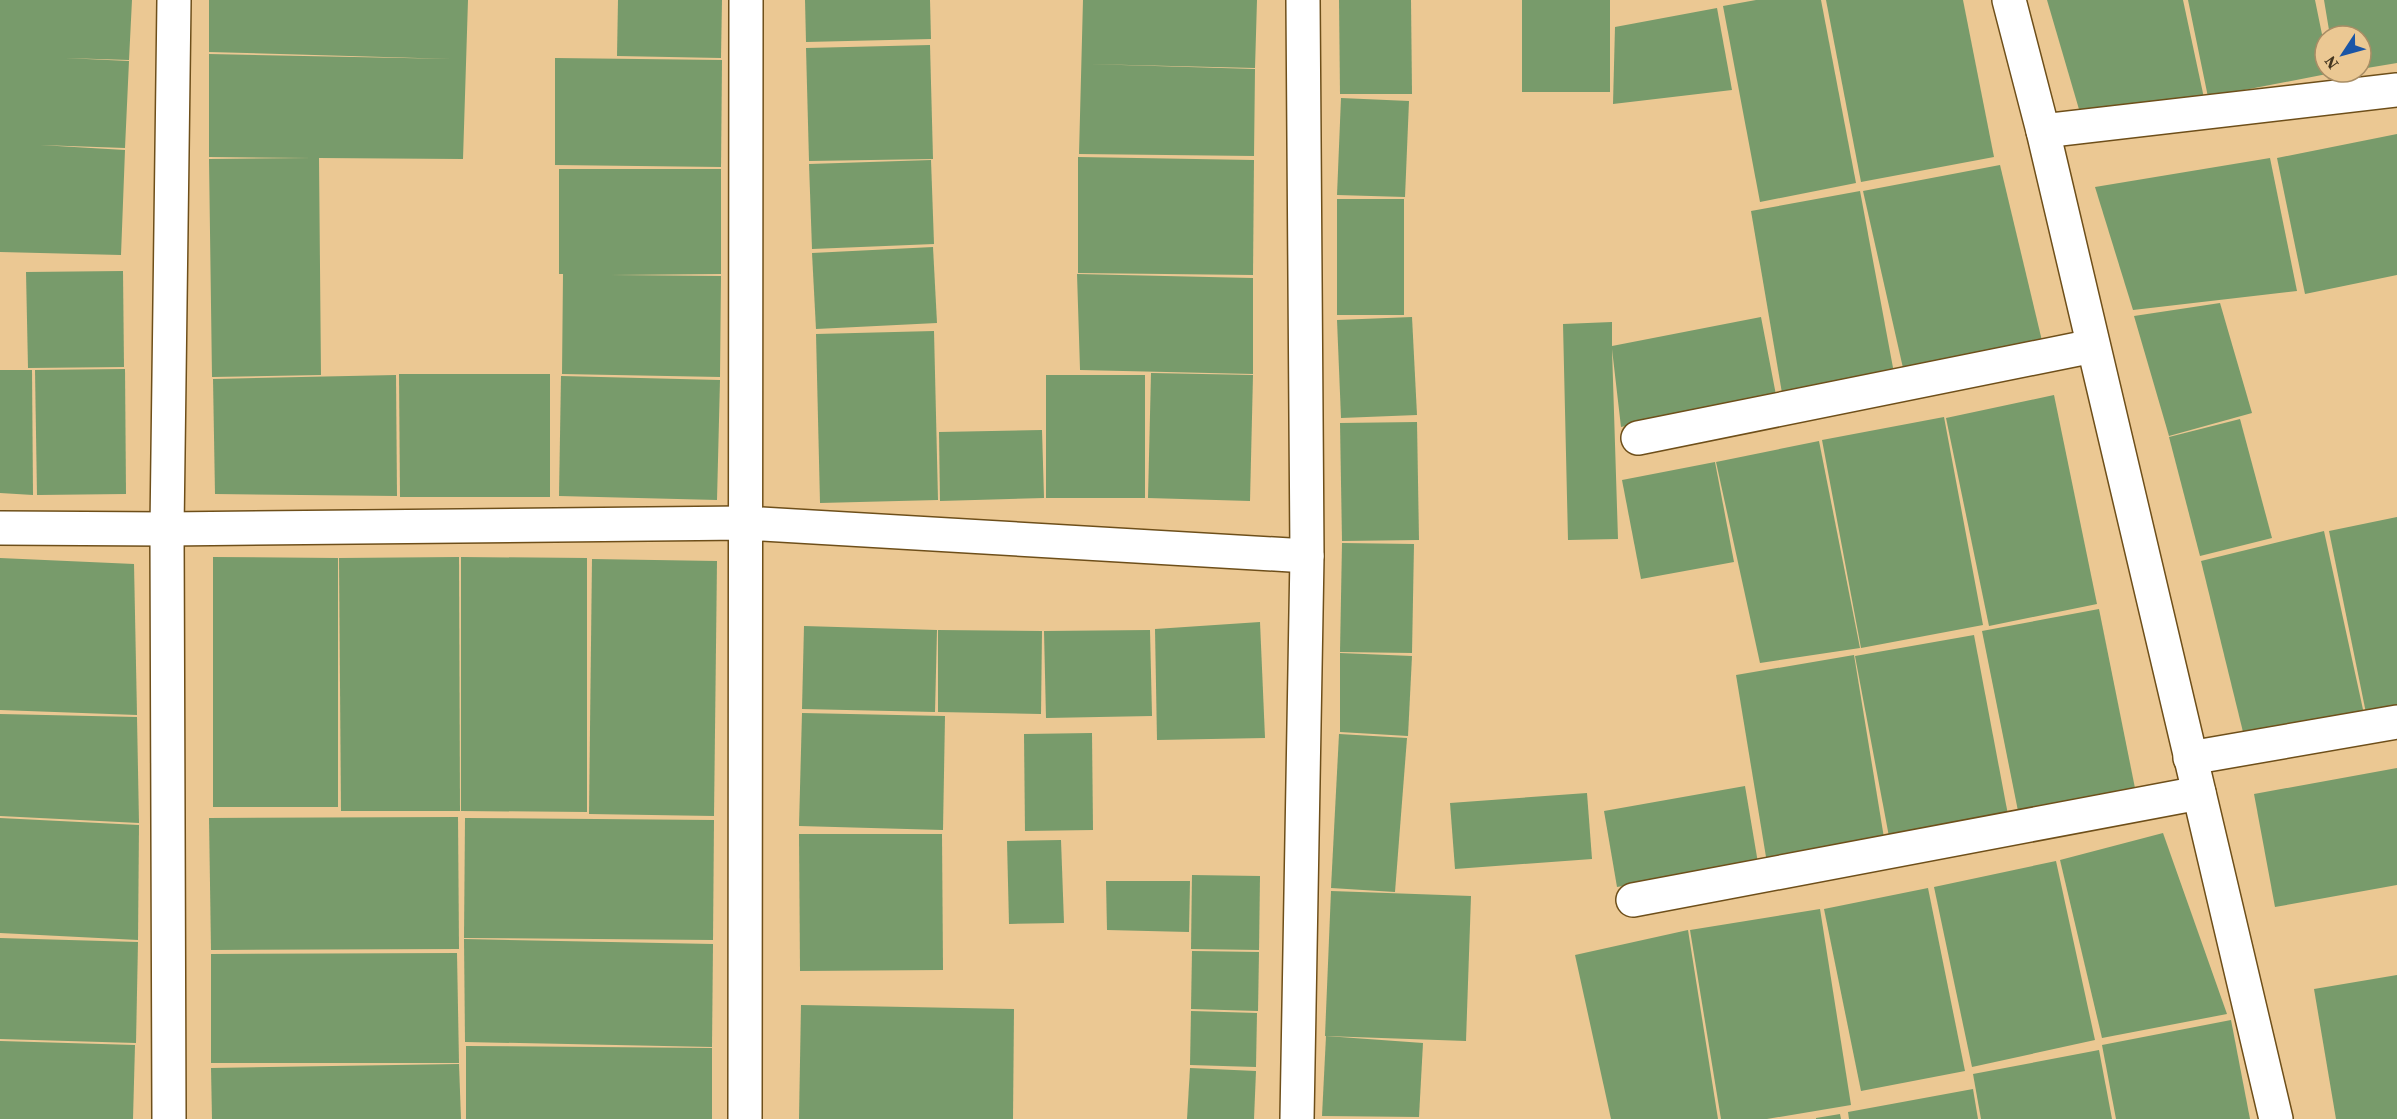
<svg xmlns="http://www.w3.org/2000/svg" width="2397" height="1119" viewBox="0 0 2397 1119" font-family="'Source Serif 4',serif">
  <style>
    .building { fill: #789b6b }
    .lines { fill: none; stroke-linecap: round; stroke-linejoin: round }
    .minor-casing { stroke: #6e4f1a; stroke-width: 36 }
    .minor { stroke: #fff; stroke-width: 33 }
  </style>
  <rect width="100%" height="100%" fill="#ebc893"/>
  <g class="building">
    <path d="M0,0h132l-3,60 -64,-2 64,3 -4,87 -85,-3 85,5 -4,105 -121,-3z"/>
    <path d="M209,0h259l-5,159 -144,-1 2,217 -109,2 -3,-218 103,-1 -103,-1v-103l244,5 -244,-7z"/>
    <path d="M618,0h104l-1,58 -104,-2z"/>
    <path d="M805,0h125l1,39 -125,3z"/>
    <path d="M1083,0h174l-2,68 -167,-4 167,5 -1,87 -175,-2z"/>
    <path d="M1339,0h72l1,94h-72z"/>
    <rect x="1522" y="0" width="88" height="92"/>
    <path d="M1756,0h65l35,183 -96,19 -37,-196z"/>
    <path d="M1826,0h137l31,157 -133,25z"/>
    <path d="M2047,0h136l21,98 -121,25z"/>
    <path d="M2188,0h127l10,49v23l7,1 -124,24z"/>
    <path d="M2324,0h73v63l-36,6v-33h-31z"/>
    <path d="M1717,8l15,82 -119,14 2,-77z"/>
    <path d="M930,45l3,114 -124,2 -3,-113z"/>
    <path d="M555,58l167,2 -1,107 -166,-2z"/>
    <path d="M1341,98l68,3 -4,96 -68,-2z"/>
    <path d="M2397,134v141l-92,19 -28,-136z"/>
    <path d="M1078,157l176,3 -1,115 -175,-2z"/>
    <path d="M2270,158l27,133 -164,19 -38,-123z"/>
    <path d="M931,160l3,84 -122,5 -3,-85z"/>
    <path d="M2000,165l43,180 -140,23 -40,-177z"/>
    <path d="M559,169h162v105l-110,1 110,1 -1,101 -158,-3 1,-100h-4z"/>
    <path d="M1860,191l34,182 -112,20 -31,-182z"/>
    <rect x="1337" y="199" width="67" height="116"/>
    <path d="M933,247l4,76 -121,6 -4,-76z"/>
    <path d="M123,271l1,96 -96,1 -2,-96z"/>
    <path d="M1077,274l176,4v96l-173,-4z"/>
    <path d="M2220,303l32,110 -83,23 -35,-120z"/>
    <path d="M1412,317l5,98 -76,3 -4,-98z"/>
    <path d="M1761,317l15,78 -155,32 -9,-78 6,190 -50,1 -5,-216 49,-2v24z"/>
    <path d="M934,331l4,169 -118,3 -4,-169z"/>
    <path d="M125,369l1,125 -89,1 -2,-125z"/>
    <path d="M0,370h32l1,125 -33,-2z"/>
    <path d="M1151,373l102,2 -3,126 -102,-3z"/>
    <path d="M399,374h151v123h-150z"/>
    <path d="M396,375l1,121 -182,-2 -2,-115z"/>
    <rect x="1046" y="375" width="99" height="123"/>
    <path d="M561,376l159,4 -3,120 -158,-4z"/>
    <path d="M2054,395l43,209 -108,22 -43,-208z"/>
    <path d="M1944,417l39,208 -122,23 -39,-208z"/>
    <path d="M2240,419l32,119 -72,18 -31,-119z"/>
    <path d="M1417,422l2,118 -77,1 -2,-118z"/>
    <path d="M1042,430l2,68 -104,3 -1,-69z"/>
    <path d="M1819,441l41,207 -100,15 -44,-201z"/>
    <path d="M1715,462l19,100 -93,17 -19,-99z"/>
    <path d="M2397,517v190l-31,6 -37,-182z"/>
    <path d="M2324,531l40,183 -120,22 -43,-175z"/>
    <path d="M1342,543l72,1 -2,109 -72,-1z"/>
    <path d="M213,557l125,1v249h-125z"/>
    <path d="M459,557l1,254h-119l-2,-253z"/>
    <path d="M461,557l126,1v254l-126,-1z"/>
    <path d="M0,558l134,6 3,151 -137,-5z"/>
    <path d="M592,559l125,2 -3,255 -125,-2z"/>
    <path d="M2099,609l38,189 -117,23 -38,-190z"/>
    <path d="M1260,622l5,116 -108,2 -2,-111z"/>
    <path d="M804,626l133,4 -2,82 -133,-3z"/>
    <path d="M938,630l104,1 -1,83 -103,-2z"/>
    <path d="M1150,630l2,86 -106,2 -2,-87z"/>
    <path d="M1974,635l35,185 -119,22 -35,-186z"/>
    <path d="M1340,653l72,3 -4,80 -68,-4z"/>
    <path d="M1854,655l31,189 -118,19 -31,-188z"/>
    <path d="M802,713l143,3 -2,114 -144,-4z"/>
    <path d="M0,714l137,3 2,106 -139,-7z"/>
    <path d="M1092,733l1,97 -68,1 -1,-97z"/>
    <path d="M1339,734l68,4 -12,154 -64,-4z"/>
    <path d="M2397,768v117l-122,22 -21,-113z"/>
    <path d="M1745,786l13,77 -141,24 -13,-76z"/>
    <path d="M1587,793l5,66 -137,10 -5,-66z"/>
    <path d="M458,817l1,132 -248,1 -2,-132z"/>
    <path d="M0,818l139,7 -1,115 -138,-7z"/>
    <path d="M465,818l249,2 -1,120 -249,-2z"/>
    <path d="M2163,833l64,181 -125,24 -42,-178z"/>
    <path d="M799,834h143l1,136 -143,1z"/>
    <path d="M1061,840l3,83 -55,1 -2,-83z"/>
    <path d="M2056,861l39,179 -123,27 -38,-180z"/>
    <path d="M1192,875l68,1 -1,74 -68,-1z"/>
    <path d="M1106,881h84l-1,51 -82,-2z"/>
    <path d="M1928,888l37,183 -104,20 -37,-182z"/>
    <path d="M1331,891l140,5 -5,145 -141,-5z"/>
    <path d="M1820,909l31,196 -84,14h-46l-31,-189z"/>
    <path d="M1688,930l30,189h-107l-36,-164z"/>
    <path d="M0,938l138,4 -2,101 -136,-4z"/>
    <path d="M464,939l249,5 -1,103 -247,-5z"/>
    <path d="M1192,951l67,1 -1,59 -67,-2z"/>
    <path d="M457,953l2,110h-248v-109z"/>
    <path d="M2397,975v144h-61l-22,-130z"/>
    <path d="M801,1005l213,4 -1,110h-214z"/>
    <path d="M1191,1011l66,2 -1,54 -66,-2z"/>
    <path d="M2231,1020l19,99h-134l-14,-74z"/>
    <path d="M1326,1036l97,7 -4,74 -97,-1z"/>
    <path d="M0,1041l135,4 -2,74h-133z"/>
    <path d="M466,1046l246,2v71h-246z"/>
    <path d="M2099,1050l13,69h-131l-8,-45z"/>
    <path d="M459,1064l2,55h-249l-1,-51z"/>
    <path d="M1190,1068l66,3 -2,48h-67z"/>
    <path d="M1973,1089l5,30h-129l-1,-7z"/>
    <path d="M1840,1114l1,5h-25v-1z"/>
  </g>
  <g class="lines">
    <defs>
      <g id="minor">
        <path d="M2009,0l34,131 233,988"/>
        <path d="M2043,131l354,-41"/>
        <path d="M1638,438l455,-92"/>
        <path d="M0,528l167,1 577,-6 563,33"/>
        <path d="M2190,758l207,-36"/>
        <path d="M1633,900l566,-107"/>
        <path d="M169,1119l-2,-590 7,-529"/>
        <path d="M745,1119l1,-1119"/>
        <path d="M1297,1119l10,-563 -4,-556"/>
      </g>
    </defs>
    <use href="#minor" class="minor-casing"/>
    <use href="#minor" class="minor"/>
  </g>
  <g transform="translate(2343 54) rotate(234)"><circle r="28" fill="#ebc893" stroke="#a88d65" stroke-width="1.5"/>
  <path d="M0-4.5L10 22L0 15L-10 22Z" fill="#1a55a6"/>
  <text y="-9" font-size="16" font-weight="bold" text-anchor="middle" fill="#43351f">N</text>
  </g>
</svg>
